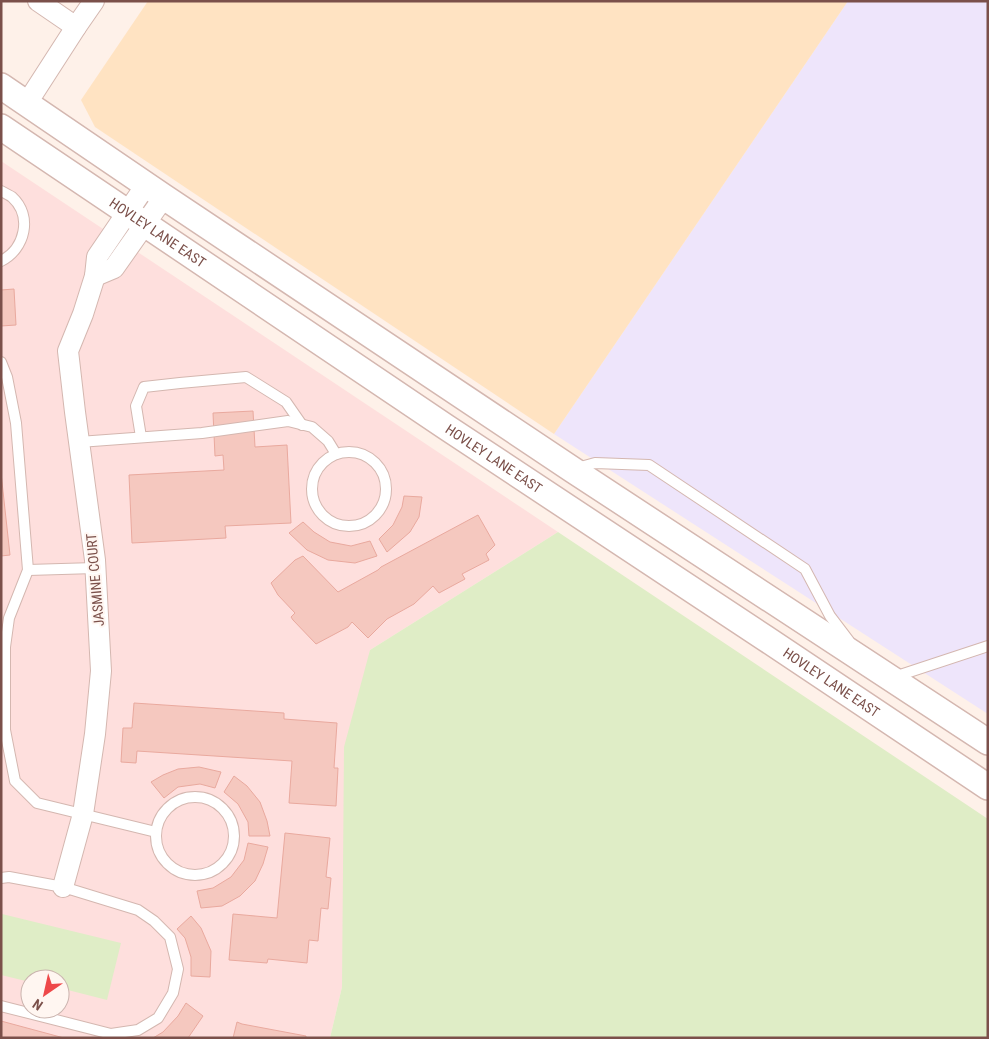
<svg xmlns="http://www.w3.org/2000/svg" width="989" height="1039" viewBox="0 0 989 1039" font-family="'Roboto Condensed',sans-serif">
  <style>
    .commercial { fill: #fedfdd; fill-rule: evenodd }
    .education { fill: #eee5fb }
    .green { fill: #dfedc6 }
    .sand { fill: #ffe3c2 }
    .building { fill: #f5c8bf; stroke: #e9a99e }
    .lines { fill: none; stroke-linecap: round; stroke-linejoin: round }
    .service-casing { stroke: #d4b7b0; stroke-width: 12 }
    .minor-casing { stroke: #d4b7b0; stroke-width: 22 }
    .tertiary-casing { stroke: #d4b7b0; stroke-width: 28 }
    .service { stroke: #fff; stroke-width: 10 }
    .minor { stroke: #fff; stroke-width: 20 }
    .tertiary { stroke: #fff; stroke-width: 25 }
    .labels { text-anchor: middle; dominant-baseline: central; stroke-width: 4; stroke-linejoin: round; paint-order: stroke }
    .street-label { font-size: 14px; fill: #7b504a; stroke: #fff6f1 }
  </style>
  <rect width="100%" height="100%" fill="#fef1e9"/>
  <path class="commercial" d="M1,161l557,371 -188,118 -28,337 -12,51h-329zM30,979h30v30h-30z"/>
  <path class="education" d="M848,1h140v713l-434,-280z"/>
  <g class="green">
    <path d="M558,532l430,287v219h-658l12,-51 2,-240 26,-97z"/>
    <path d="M2,914l119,29 -14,57 -47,-12v-9h-30v3l-29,-7v-56z"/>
  </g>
  <path class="sand" d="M148,1h700l-294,433 -459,-307 -14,-27z"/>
  <g class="building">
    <path d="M14,289l2,36 -15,1v-36z"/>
    <path d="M253,411l2,36 32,-2 4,78 -66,3 1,12 -94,5 -3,-68 95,-5 -1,-15 -8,1 -2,-43z"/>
    <path d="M1,473l9,82 -9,1z"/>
    <path d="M404,496l18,1 -3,20 -9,15 -23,20 -8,-13 14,-14 9,-18z"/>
    <path d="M478,515l17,30 -9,9 3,6 -27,14 3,5 -26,14 -6,-7 -19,18 -27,15 -19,19 -16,-16 -4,5 -32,17 -23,-24 -2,-3 4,-4 -17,-18 -7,-12 24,-23 8,-4 35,36 40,-22 3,-3z"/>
    <path d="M303,522l11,10 16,10 21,4 19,-5 7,15 -22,7 -27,-3 -21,-10 -18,-17z"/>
    <path d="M134,703l150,10v6l53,4 -3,45h4l-2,38 -47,-3 3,-42 -155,-10 -1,12 -15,-1 2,-34h9z"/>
    <path d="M199,767l22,5 -6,16 -15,-4 -22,3 -14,11 -13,-16 12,-7 15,-6z"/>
    <path d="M234,776l13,10 13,16 7,19 3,15h-21l-1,-14 -10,-18 -14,-12z"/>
    <path d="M285,833l45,5 -4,39 5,1 -3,31 -7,-1 -3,33 -9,-1 -2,23 -39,-4 -1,4 -38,-3 4,-46 44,4z"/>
    <path d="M248,843l20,4 -5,17 -8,17 -15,15 -18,10 -21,2 -4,-17 16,-3 18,-11 13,-17z"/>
    <path d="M191,916l10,12 10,23 -1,26 -19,-1v-19l-6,-19 -8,-9z"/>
    <path d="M186,1003l17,13 -15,22h-35l10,-6 15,-16z"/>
    <path d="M1,1021l63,17h-63z"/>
    <path d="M237,1022l5,2 64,12v2h-73z"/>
  </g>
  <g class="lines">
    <defs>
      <g id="service">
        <path d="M1,191c4,2 8,4 11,6 21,19 13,52 -11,64"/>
        <path d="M1,362l6,15 9,46 12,147 -19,48 -4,29v83l10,51 22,22 119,29"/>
        <path d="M141,437l-5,-31 8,-19 36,-4 66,-6 40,25 16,23"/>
        <path d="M79,442l123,-9 86,-12 24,6 16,14 8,13"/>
        <circle cx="349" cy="489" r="37"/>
        <path d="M577,468l18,-5 54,2 156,104 25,47 19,25"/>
        <path d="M28,570l67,-2"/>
        <path d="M894,677l94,-31"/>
        <circle cx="195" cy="836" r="39"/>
        <path d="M1,878l8,-1 54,10 75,23 16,11 16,16 8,32 -5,24 -15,25 -20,12 -27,4 -110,-28"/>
      </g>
      <g id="minor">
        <path d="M38,1l38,26 18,-26"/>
        <path d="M27,103l49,-76"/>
        <path d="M95,276l19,-8 50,-71"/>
        <path d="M63,887l20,-73 12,-80 6,-63 -6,-111 -20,-148 -7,-61 15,-37 12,-38 2,-19 49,-72"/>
      </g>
      <g id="tertiary">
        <path d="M1,86l163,111 409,273 415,272"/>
        <path id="s1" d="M1,127l445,300 319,211 223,149"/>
      </g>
    </defs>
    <use href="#service" class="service-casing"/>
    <use href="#minor" class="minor-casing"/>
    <use href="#tertiary" class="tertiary-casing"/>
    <use href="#service" class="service"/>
    <use href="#minor" class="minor"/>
    <use href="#tertiary" class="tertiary"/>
  </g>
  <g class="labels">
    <g class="street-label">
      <text stroke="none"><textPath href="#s1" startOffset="189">HOVLEY LANE EAST</textPath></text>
      <text stroke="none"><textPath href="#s1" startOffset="594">HOVLEY LANE EAST</textPath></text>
      <text transform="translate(95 580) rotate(-95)">JASMINE COURT</text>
      <text stroke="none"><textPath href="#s1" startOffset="999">HOVLEY LANE EAST</textPath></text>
    </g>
  </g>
  <rect width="989" height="1039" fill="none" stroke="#7b504a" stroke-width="5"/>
  <g transform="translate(45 994) rotate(214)"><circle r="24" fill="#fff6f1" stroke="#cab4ae"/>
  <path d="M0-4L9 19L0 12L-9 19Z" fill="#ee4849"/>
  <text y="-8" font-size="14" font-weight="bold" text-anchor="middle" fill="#7b504a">N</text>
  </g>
</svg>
